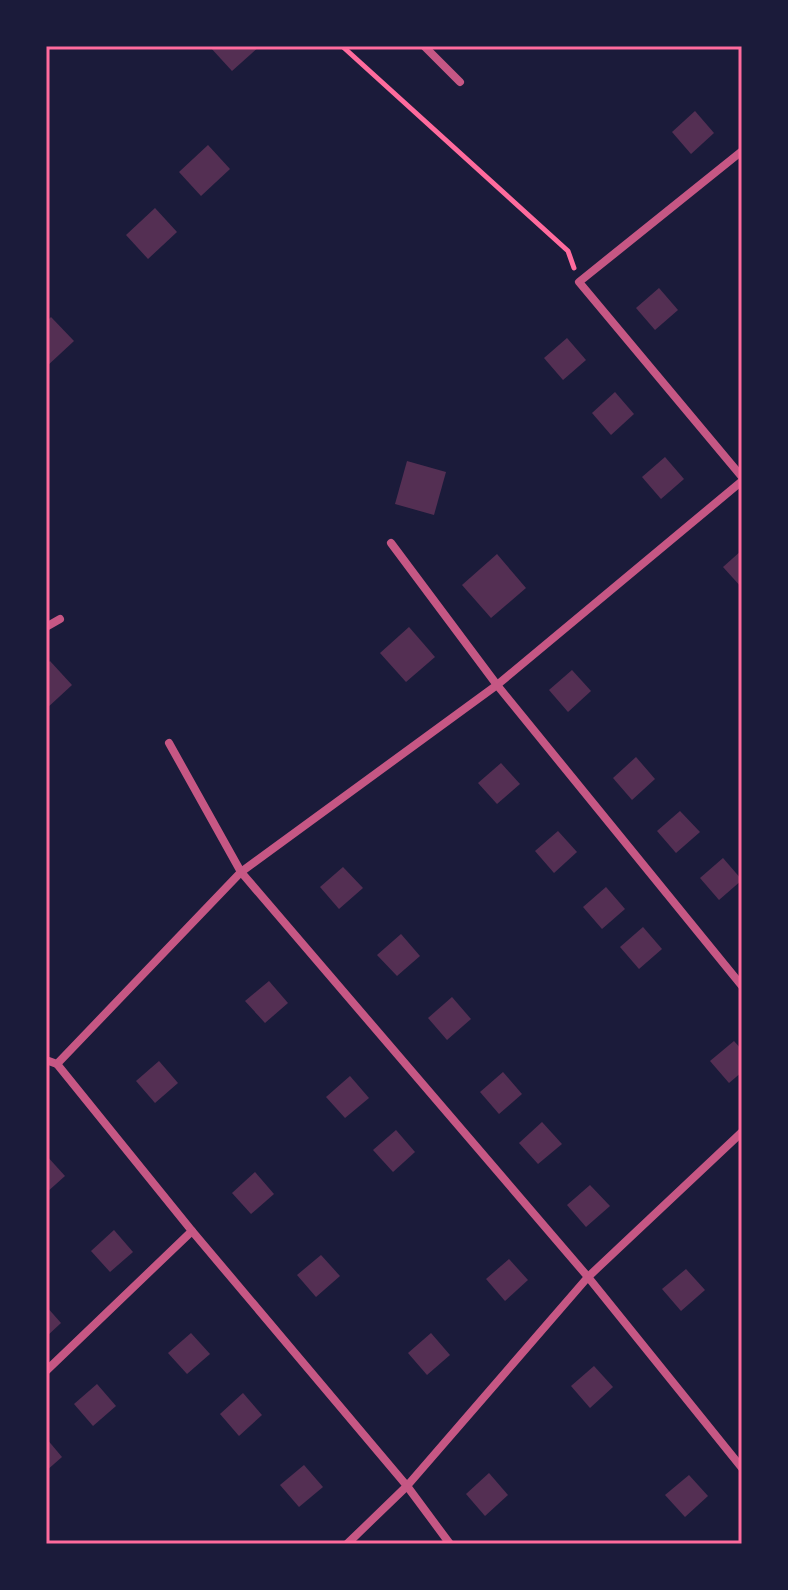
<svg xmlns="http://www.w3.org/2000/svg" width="788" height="1590" viewBox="0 0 788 1590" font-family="'Open Sans',sans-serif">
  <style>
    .building { fill: #542f53 }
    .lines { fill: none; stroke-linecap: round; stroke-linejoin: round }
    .path { stroke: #ff6b9d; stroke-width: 5 }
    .minor { stroke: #c65784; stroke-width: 8 }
    .neatline { fill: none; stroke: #ff6b9d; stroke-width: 3 }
  </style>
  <rect width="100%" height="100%" fill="#1b1b3a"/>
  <g class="building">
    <path d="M212,46h48l-28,25 -22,-24z"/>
    <path d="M695,111l19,22 -23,21 -19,-22z"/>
    <path d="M208,145l22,24 -29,27 -22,-24z"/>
    <path d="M155,208l22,24 -29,27 -22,-24z"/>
    <path d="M659,288l19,22 -23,20 -19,-22z"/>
    <path d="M51,317l23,24 -28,26v-45z"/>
    <path d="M567,338l19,22 -23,20 -19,-22z"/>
    <path d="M615,392l19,22 -23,21 -19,-22z"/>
    <path d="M665,457l19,22 -23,20 -19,-22z"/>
    <path d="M407,461l39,11 -12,43 -39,-11z"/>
    <path d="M742,550v38l-19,-21z"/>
    <path d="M497,554l29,34 -35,30 -29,-33z"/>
    <path d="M409,627l26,30 -29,25 -26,-29z"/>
    <path d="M50,661l22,24 -26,24v-44z"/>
    <path d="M572,670l19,21 -23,21 -19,-22z"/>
    <path d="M636,757l19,22 -23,21 -19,-22z"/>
    <path d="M501,763l19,21 -23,20 -19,-21z"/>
    <path d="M680,811l20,21 -24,21 -19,-22z"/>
    <path d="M558,831l19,21 -23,21 -19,-22z"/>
    <path d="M723,858l19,22 -23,20 -19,-22z"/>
    <path d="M343,867l20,21 -24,21 -19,-22z"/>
    <path d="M606,887l19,22 -23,20 -19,-22z"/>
    <path d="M643,927l19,22 -23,20 -19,-22z"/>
    <path d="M401,934l19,22 -23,20 -20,-21z"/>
    <path d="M269,981l19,22 -23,20 -20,-22z"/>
    <path d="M452,997l19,22 -24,21 -19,-22z"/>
    <path d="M734,1041l8,9v22l-13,11 -19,-22z"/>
    <path d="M159,1061l19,22 -23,20 -19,-22z"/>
    <path d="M503,1072l19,22 -23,20 -19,-22z"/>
    <path d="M350,1076l19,22 -24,20 -19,-21z"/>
    <path d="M542,1122l20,22 -24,20 -19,-21z"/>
    <path d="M396,1130l19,22 -22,20 -20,-22z"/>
    <path d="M46,1155l19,21 -19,17z"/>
    <path d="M255,1172l19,22 -23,20 -19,-21z"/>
    <path d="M590,1185l20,21 -24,21 -19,-22z"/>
    <path d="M114,1230l19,22 -23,20 -19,-21z"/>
    <path d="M321,1255l19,21 -24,21 -19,-22z"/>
    <path d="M509,1259l19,21 -23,21 -19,-22z"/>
    <path d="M686,1269l19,21 -24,21 -19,-22z"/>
    <path d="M46,1306l15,17 -15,14z"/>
    <path d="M191,1333l19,21 -23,20 -19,-21z"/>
    <path d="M431,1333l19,22 -23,20 -19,-22z"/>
    <path d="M594,1366l19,21 -23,21 -19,-22z"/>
    <path d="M97,1384l19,22 -23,20 -19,-22z"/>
    <path d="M243,1393l19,22 -23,21 -19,-22z"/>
    <path d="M46,1438l16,19 -16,14z"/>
    <path d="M304,1465l19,22 -24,20 -19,-22z"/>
    <path d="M489,1473l19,22 -23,21 -19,-22z"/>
    <path d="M689,1475l19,21 -23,21 -20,-22z"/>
  </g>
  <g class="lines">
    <path class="path" d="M342,46l226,205 6,17"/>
    <g class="minor">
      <path d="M424,46l36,36"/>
      <path d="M742,151l-163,131 163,195"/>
      <path d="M391,543l106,142 245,301"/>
      <path d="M46,627l14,-8"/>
      <path d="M169,743l72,129 347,405 154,191"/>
      <path d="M46,1060l11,4 184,-192 256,-187 245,-204"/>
      <path d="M57,1064l135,167 215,255 43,58"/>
      <path d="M46,1371l146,-140"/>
      <path d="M347,1544l60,-58 181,-209 154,-145"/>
    </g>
  </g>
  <rect width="788" height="1590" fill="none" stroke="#1b1b3a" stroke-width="96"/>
  <rect x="48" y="48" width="692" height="1494" class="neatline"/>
</svg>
